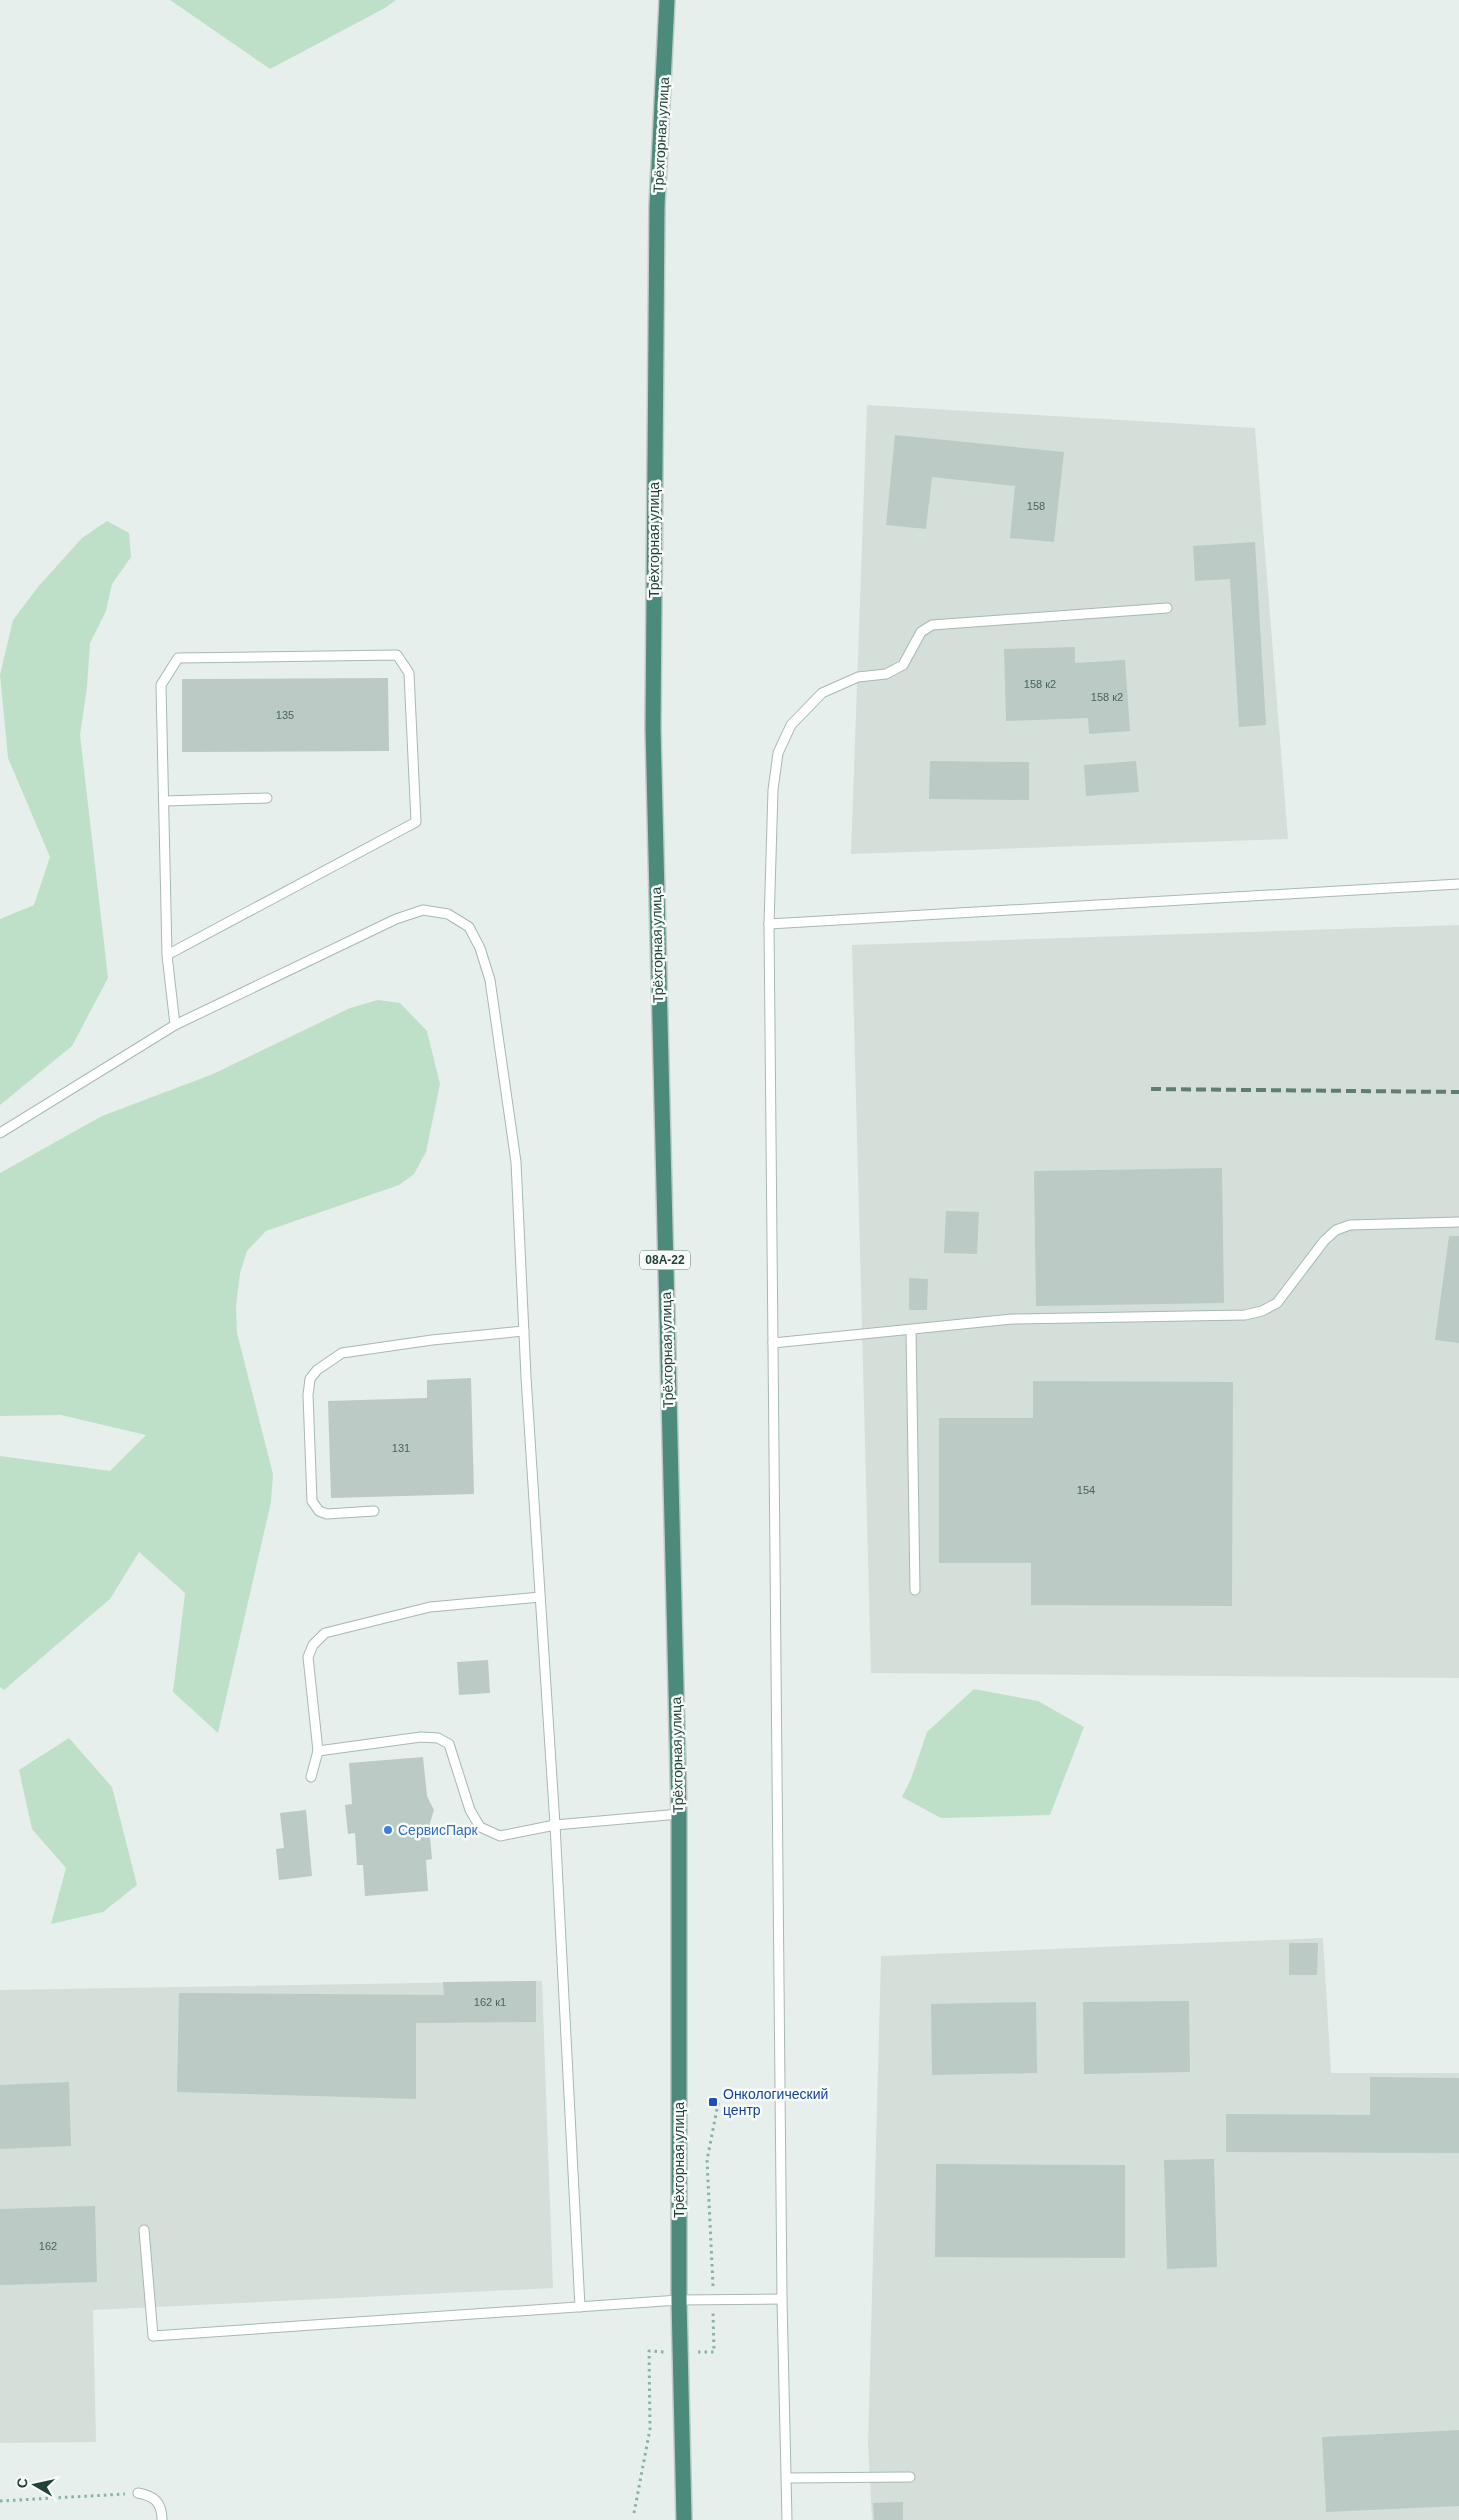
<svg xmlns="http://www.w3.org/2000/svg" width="1459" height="2520" viewBox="0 0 1459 2520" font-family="Helvetica,sans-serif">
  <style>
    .built { fill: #d4dfda }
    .green { fill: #bfe0c8 }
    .building { fill: #bbcac4 }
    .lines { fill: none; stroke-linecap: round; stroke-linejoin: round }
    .service-casing { stroke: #a8b8b2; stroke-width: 11 }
    .trunk-casing { stroke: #c2cac8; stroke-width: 18 }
    .path { stroke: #86b3a5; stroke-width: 3; stroke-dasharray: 2.5 4; stroke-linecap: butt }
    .service { stroke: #fff; stroke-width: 9 }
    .trunk { stroke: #4c8a7c; stroke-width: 15 }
    .rail { stroke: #5f7d75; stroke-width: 4; stroke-dasharray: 10 5; stroke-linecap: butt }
    .shop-dot { fill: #3f7fe0; stroke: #f7fbf9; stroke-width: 2 }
    .transit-dot { fill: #1a4fb4; stroke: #f7fbf9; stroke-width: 2 }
    .labels { text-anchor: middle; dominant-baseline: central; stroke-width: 5; stroke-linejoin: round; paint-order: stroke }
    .number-label { font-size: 11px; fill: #4a645c }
    .shield { fill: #f7fbf9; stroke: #637a73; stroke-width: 1 }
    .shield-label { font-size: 12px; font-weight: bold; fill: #24423a }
    .street-label { font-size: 14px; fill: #24423a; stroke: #f7fbf9 }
    .shop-label { font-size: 14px; fill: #366cbe; stroke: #f7fbf9; text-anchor: start }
    .transit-label { font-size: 14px; fill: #164399; stroke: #f7fbf9; text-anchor: start }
  </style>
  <rect width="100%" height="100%" fill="#e6efeb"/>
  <g class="built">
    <path d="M867,405l388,23 33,411 -437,15z"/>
    <path d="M1459,925v753l-588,-5 -19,-728z"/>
    <path d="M1323,1938l8,135h128v447h-587l-4,-75 13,-489z"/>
    <path d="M542,1981l11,307 -460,22 3,132 -96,1v-453z"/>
  </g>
  <g class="green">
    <path d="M170,0h226l-11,8 -115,61z"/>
    <path d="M107,521l22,12 2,24 -19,27 -6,27 -16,32 -3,44 -7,48 28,243 -36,68 -72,59v-186l34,-14 16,-48 -42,-99 -8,-83 13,-55 25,-33 44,-49z"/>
    <path d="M378,1000l22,3 27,28 13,53 -14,68 -12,22 -15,11 -133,46 -19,20 -7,22 -4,33 1,27 36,141 -2,28 -53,231 -45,-41 12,-99 -46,-41 -29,47 -106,91 -4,-3v-231l110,15 36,-36 -85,-20 -61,1v-243l102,-57 111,-42 137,-66z"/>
    <path d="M974,1689l64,12 46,26 -34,88 -109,3 -39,-21 9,-18 16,-47z"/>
    <path d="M69,1738l43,49 25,98 -34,27 -52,12 15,-56 -34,-39 -13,-59z"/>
  </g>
  <g class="building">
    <path d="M895,435l169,17 -10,90 -44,-4 5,-52 -83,-9 -6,52 -40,-4z"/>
    <path d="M1255,542l11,183 -27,2 -9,-148 -35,2 -2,-35z"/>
    <path d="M1075,647v16l50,-3 5,71 -41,3 -1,-16 -82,3 -2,-72z"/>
    <path d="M388,678l1,73 -207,1v-73z"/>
    <path d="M930,761l99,1v38l-100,-1z"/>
    <path d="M1136,761l3,31 -53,4 -2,-31z"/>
    <path d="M1222,1168l2,135 -188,3 -2,-135z"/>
    <path d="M946,1211l33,1 -2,42 -33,-1z"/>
    <path d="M1449,1236h10v107l-24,-3z"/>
    <path d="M909,1278l19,1 -1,31h-18z"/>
    <path d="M471,1378l3,116 -143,4 -3,-97 99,-3v-18z"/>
    <path d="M1033,1381l200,1 -1,224 -201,-1v-42h-92v-145h94z"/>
    <path d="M488,1660l2,33 -31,2 -2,-33z"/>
    <path d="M423,1757l4,39 7,14 -5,16 3,33 -6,1 2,31 -63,5 -2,-31h-6l-2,-32 -7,1 -3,-29 7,-1 -3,-41z"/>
    <path d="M306,1810l6,66 -33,4 -3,-31 8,-1 -4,-35z"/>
    <path d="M1289,1943h29l-1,32h-28z"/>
    <path d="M536,1981v41l-120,1v76l-239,-7 2,-99 265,2 -1,-13z"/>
    <path d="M1189,2001l1,71 -106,2 -1,-72z"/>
    <path d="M1036,2002l1,71 -105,2 -1,-71z"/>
    <path d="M1370,2077l89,1v75l-233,-1v-38l144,1z"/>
    <path d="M69,2082l2,64 -71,3v-64z"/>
    <path d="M1214,2159l3,108 -50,2 -3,-109z"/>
    <path d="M936,2164l189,1v93l-190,-1z"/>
    <path d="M95,2206l2,76 -97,3v-76z"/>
    <path d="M1459,2430v76l-133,6 -4,-75z"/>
    <path d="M903,2502v18h-29l-1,-17z"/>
  </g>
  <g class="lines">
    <defs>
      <g id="service">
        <path d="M164,801l103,-3"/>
        <path d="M769,924l690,-40"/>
        <path d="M167,955l249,-133 -7,-149 -12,-18 -219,3 -17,27 6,270 8,70"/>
        <path d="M0,1133l175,-108 221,-106 27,-9 25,4 21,13 11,21 10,32 26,182 10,215 29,448 25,482"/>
        <path d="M911,1330l4,260"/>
        <path d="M773,1343l239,-24 233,-4 17,-4 15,-8 47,-62 12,-11 14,-5 109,-3"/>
        <path d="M374,1511l-47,3 -8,-3 -7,-10 -4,-106 2,-16 7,-9 25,-17 90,-13 92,-9"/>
        <path d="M318,1751l-10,-94 5,-12 12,-12 105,-26 110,-10"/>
        <path d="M311,1777l7,-26 103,-14 17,1 11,6 21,66 10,17 20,9 55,-11 124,-11"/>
        <path d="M144,2230l9,106 526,-36 103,-1"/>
        <path d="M787,2478l123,-1"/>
        <path d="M138,2493c16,3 24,9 24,27"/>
        <path d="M787,2520l-5,-221 -13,-1375 4,-134 5,-37 13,-28 31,-32 36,-16 28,-3 17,-9 18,-33 11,-7 235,-17"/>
      </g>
      <path id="trunk" d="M667,0l-10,206 -4,522 26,1086v486l5,220"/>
    </defs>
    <use href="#service" class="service-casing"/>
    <use href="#trunk" class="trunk-casing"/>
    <g class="path">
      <path d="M713,2286l-6,-126 12,-61"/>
      <path d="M698,2352h16l-1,-39"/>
      <path d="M0,2501l125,-7"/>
      <path d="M634,2513l16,-84 -1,-78 15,1"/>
    </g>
    <use href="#service" class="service"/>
    <use href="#trunk" class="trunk"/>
    <path class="rail" d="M1151,1089l308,3"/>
  </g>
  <circle class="shop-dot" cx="388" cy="1830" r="5"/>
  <rect class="transit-dot" x="708" y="2097" width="10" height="10" rx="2.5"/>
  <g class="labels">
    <g class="number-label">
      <text x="1036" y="506">158</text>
      <text x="1040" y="684">158 к2</text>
      <text x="1107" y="697">158 к2</text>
      <text x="285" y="715">135</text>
      <text x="401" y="1448">131</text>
      <text x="1086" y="1490">154</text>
      <text x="490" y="2002">162 к1</text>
      <text x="48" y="2246">162</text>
    </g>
    <rect class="shield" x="640" y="1250.5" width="50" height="19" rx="4"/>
    <g class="shield-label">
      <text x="665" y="1260">08А-22</text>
    </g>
    <g class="street-label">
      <text transform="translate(661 135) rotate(-87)">Трёхгорная улица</text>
      <text transform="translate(654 540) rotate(-90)">Трёхгорная улица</text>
      <text transform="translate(657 945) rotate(-91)">Трёхгорная улица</text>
      <text transform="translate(667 1350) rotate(-91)">Трёхгорная улица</text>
      <text transform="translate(677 1755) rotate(-91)">Трёхгорная улица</text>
      <text transform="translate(679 2160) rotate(-90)">Трёхгорная улица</text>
    </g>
    <g class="shop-label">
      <text x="398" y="1830">СервисПарк</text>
    </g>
    <g class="transit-label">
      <text x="723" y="2094">Онкологический<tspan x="723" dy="16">центр</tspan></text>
    </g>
  </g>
  <g transform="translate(35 2485) rotate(279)" stroke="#f7fbf9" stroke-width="4" paint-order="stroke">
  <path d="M0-4L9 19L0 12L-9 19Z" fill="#24423a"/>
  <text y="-8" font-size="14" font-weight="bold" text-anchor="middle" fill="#24423a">С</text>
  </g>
</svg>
